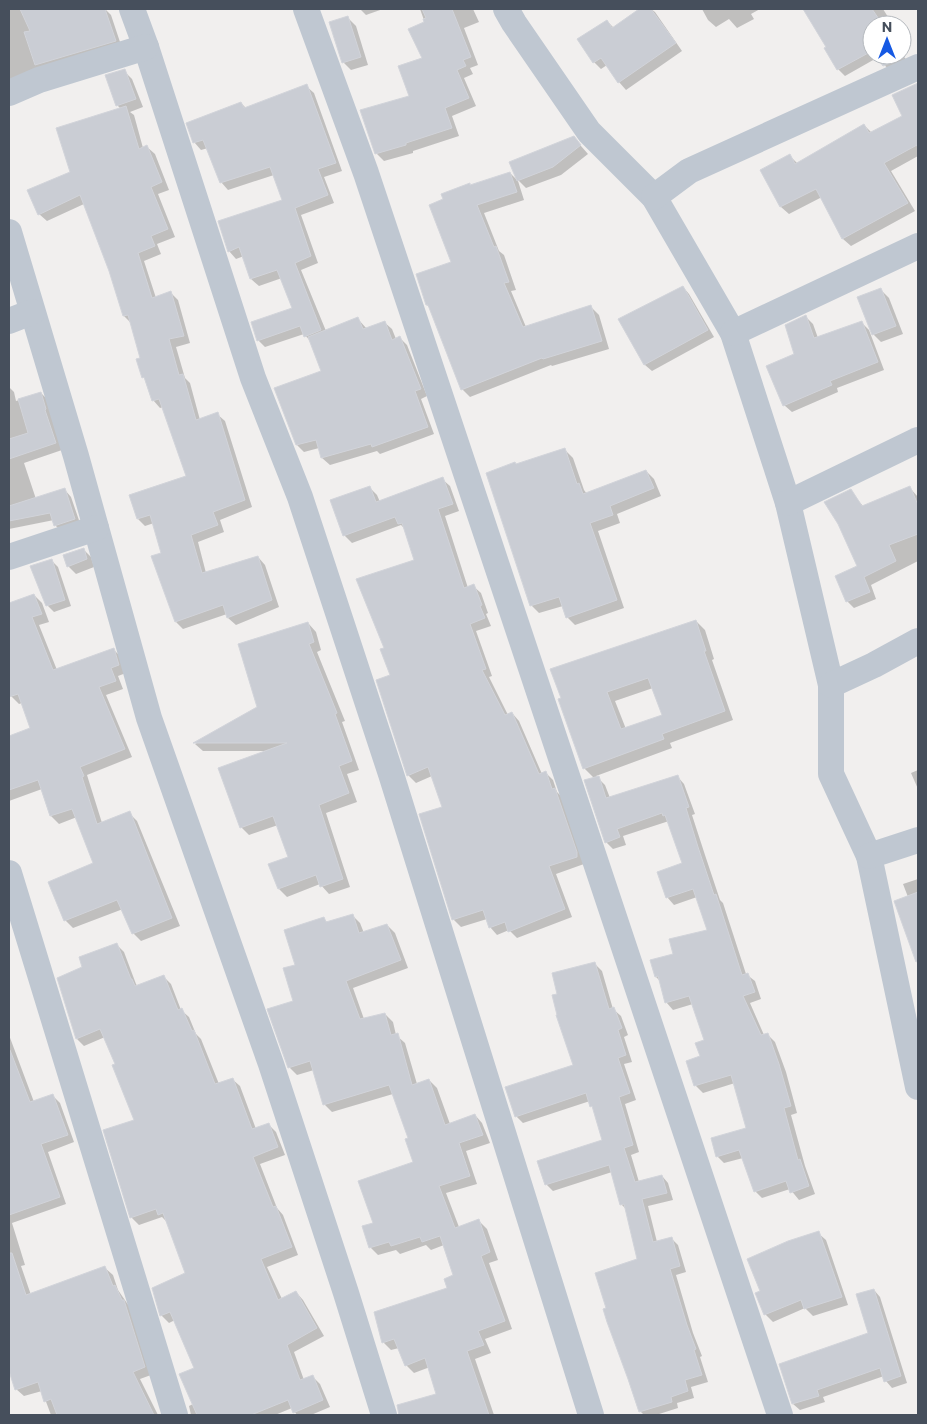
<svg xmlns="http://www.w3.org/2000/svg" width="927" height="1424" viewBox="0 0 927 1424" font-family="Commissioner,sans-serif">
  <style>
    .shadow { fill: #0003; fill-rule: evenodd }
    .building { fill: #cacdd4; stroke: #d2d4da; fill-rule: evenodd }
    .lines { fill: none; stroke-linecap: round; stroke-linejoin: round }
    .minor { stroke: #bfc7d1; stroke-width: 26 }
  </style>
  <rect width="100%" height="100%" fill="#f1efee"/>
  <g class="shadow">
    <path d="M9,9h96l6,6 11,33 -113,32z"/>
    <path d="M360,9h23l-17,6z"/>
    <path d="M420,9h53l6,13 -15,6 14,37 -8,3 3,6 -9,4 12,28 -24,10 7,20 -46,15v2l-29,8 -8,-8 35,-56 13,-38 1,-36z"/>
    <path d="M642,9h9l4,3 27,39 -56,39 -7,-8 -12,-17 -6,4 -7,-7 13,-41 7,7z"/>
    <path d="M702,9h58l-9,5 3,5 -17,9 -8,-9 -13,8 -8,-7z"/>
    <path d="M804,9h79l5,8 -16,8v30h10l-37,21 -7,-7 -10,-22z"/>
    <path d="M348,18l8,8 12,39 -17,5 -8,-8z"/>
    <path d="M902,53l5,8 -19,8 -6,-7 10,-7h10z"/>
    <path d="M124,71l8,8 11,28 -13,5 4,3 9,33 4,-1 8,7 14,36 -11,4 17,43 -18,7 4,10 -17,7 12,37 15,-5 7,7 12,43 -14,4 9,31 5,5 10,37 17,-6 8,7 27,86 -32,13 4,12 -26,10 8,31 52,-16 7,8 14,42 -43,18 -8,-7 -1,-4 -44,15 -7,-7 -23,-65 10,-3 -9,-31 -9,3 -7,-7 50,-42 -25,-70 -3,1 -7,-8 -6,-19 -4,-4 -2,-18 -10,-36 -7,-7 -14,-45 -26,-67 -37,17 -8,-7 82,-105 -3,-3 -11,-30z"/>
    <path d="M918,84v72l-27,15 24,40 -64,35 -8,-7 -21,-42 -33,17 -8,-7 -19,-37 28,-14 8,8 66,-39 8,8 32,-17 -10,-20z"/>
    <path d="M306,86l8,7 28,78 -18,6 10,26 -33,12 17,48 -17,7 25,61 32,-12 9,10 17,-7 8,7 4,10 4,-1 7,7 20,51 -6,3 13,35 -54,20 -3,-3 -47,14 -8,-7 -3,-10 -15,4 -7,-7 26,-74 -12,-29 -7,-8 -39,13 -7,-7 36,-32 -12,-30 -23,8 -8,-7 -7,-23 -8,3 -7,-8 54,-50 -9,-26 -46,15 -7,-8 -13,-34 -7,2 -7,-8 47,-39 5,5z"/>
    <path d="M574,138l14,16 -27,21 -35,13 -8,-8z"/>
    <path d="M510,173l8,8 6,19 -40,13 15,38 5,4 12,35 -5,1 15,36 65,-20 8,8 10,34 -57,17 -1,-1 -81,32 -8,-8 -32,-81 -3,-3 26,-42 18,-77z"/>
    <path d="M683,287l6,7 25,43 -62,34 -7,-6 -25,-45z"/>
    <path d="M881,290l8,8 14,36 -22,8 -8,-8z"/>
    <path d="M806,317l7,7 5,14 43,-16 8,8 15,40 -47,18 1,4 -46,20 -8,-7z"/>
    <path d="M9,387l5,5 2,9 25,-8 7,7 14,50 -38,13 12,36 29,-9 6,7 10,29 -19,6 -7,-7 -1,-5 -45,9z"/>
    <path d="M565,450l8,8 11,32 3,4 59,-23 8,8 7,17 -44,18 3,9 -22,8 26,77 -49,17 -8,-8 -4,-11 -24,7 -8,-8 -14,-140z"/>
    <path d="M442,479l8,7 9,25 -14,5 23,72 5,-2 8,7 7,20 -2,1 5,12 -15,5 16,45 -3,1 19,38 4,-2 7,8 23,53 4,-1 7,7 4,12 5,5 22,67 -28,10 16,43 -55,21 -8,-8 -12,5 -7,-8 -3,-8 -26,8 -8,-8 -9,-111 -12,-32 -16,7 -8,-8 -16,-99 -6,-28 30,-87 -11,-32 -4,-4 -49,18 -8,-8 25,-48 8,8 3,7z"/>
    <path d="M910,488l8,9v64l-47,24 5,14 -22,9 -7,-7 12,-34 -9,-76 13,15z"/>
    <path d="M83,549l8,8 3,10 -18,7 -8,-8z"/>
    <path d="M51,560l7,7 13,39 -17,6 -7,-7z"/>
    <path d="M34,595l8,8 7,19 -10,3 18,45 56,-21 8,8 5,16 -8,3 5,13 -17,6 26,62 -45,18 15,48 27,-10 8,8 43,105 -39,15 -8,-8 -10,-24 -50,19 -8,-8 30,-56 -18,-47 -18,7 -8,-8 -9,-27 -33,12v-28l4,-1 -4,-11v-24l23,-8 -10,-26 -3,1 -8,-8 -2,-5v-86z"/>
    <path d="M696,621l9,9 9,29 -2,1 21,60 -63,23 2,5 -76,28 9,9 5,13 67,-22 7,8 11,30 -3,1 13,40 15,45 3,3 23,71 9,7 6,18 -11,4 14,32 3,-1 8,8 11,30 11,41 -6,2 14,51 10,28 -16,6 -9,-11 -28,9 -7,-7 -12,-33 -19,5 -7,-7 30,-27 -12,-46 -32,10 -8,-8 10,-44 -12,-37 -20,6 -7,-8 -6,-21 -4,-4 19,-23 34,-23 -12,-34 -23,8 -7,-8 16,-33 -14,-43 -46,15 3,9 -13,4 -7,-7 -11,-63 -11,-11 -25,-68zM653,688l10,27 -37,14 -11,-28z"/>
    <path d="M308,623l8,9 5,18 -4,2 28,69 -3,1 17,48 -12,4 10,28 -31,11 24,74 -21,7 -9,-10 -33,13 -8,-8 11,-31 -12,-33 -29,10 -8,-8 28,-76h-66l-8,-7 64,-36z"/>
    <path d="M918,770v19l-7,-16z"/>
    <path d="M918,879v51l-6,2 -4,-35 -5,-13z"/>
    <path d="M352,915l8,8 4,10 23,-8 8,8 13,35 -55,20 11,31 21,-5 8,8 3,13 9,8 12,41 12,-4 8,8 13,36 25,-9 7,8 8,20 -24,8 11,33 -31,9 13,34 20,-6 8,8 11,31 -9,3 23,66 -27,10 6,14 -16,6 19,56h-90l-3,-10 37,-11 -8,-27 -16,6 -8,-8 -7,-17 -8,2 -8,-8 66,-53 6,-13 -11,-31 -13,5 -5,-5 -26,9 -4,-4 -18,5 -8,-8 5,-23 40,-61 -6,-24 -16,-45 -61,18 -8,-8 -10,-34 -17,5 -8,-8 7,-102 28,-46 4,4z"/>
    <path d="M116,944l8,8 12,32 2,3 26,-10 7,7 10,26 8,7 7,17 5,5 18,45 13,-5 8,7 16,43 12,-5 8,8 9,23 -25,9 17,44 6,7 15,40 -31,12 15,32 14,-7 7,8 21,36 -30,16 10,28 9,-3 7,7 10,23 -19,8h-14l-5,-7 -17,7h-84l-2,-9 4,-2 2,-35 -20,-49 -6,3 -8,-8 26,-41 -20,-52 -5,-5 -23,8 -7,-7 -27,-87 31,-10 -19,-57 -12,-27 -21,9 -7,-7 7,-71z"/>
    <path d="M595,964l7,7 11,38 8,7 7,19 -4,2 8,25 -8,2 12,36 -11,4 14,48 -8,3 8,27 23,-6 6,7 5,17 -25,6 9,36 14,-4 7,7 8,27 -10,3 17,58 9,23 -2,1 8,25 -17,5 3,11 -17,5 1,5 -22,7h-12l-4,-4 -32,-102 31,-49 -12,-50 -6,-6 -9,-32 -59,19 -7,-7 58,-43 -10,-33 -4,-7 -67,22 -7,-7 58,-50 -15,-71z"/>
    <path d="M9,1035l25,67 18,-7 8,8 14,39 -26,10 18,52 -54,19 13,42 -4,1 10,29 74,-27 8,7 5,15 13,19 20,66 -11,4 18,36h-107l-9,-24 -18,5 -8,-7 -7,-21z"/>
    <path d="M818,1233l8,7 22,65 -35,11 -8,-8 -32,14 -8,-8 -3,-23z"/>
    <path d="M874,1290l6,7 27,86 -15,5 -6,-7 -2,-5 -61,21 2,5 -25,8 -7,-6 77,-70z"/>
  </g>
  <g class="building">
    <path d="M20,9h85l11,32 -81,24 -11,-33 6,-1z"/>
    <path d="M422,9h30l19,48 -8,3 3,6 -9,4 12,28 -24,10 7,20 -46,15v2l-31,9 -15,-44 49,-14 -11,-30 24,-8 -14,-29 16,-7 -1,-3 3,-1z"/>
    <path d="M639,9h12l25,34 -58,40 -17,-25 -8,5 -16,-24 30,-19 5,8z"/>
    <path d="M803,9h69l11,16h-11v26l-35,19 -13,-22 2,-1z"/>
    <path d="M348,16l13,41 -19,6 -13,-41z"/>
    <path d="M902,53l3,4 -22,9 -8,-11h27z"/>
    <path d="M125,69l11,30 -20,7 -11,-31z"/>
    <path d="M918,83v66l-1,-4 -33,18 24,40 -66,36 -26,-50 -36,18 -20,-37 30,-16 5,10 69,-40 5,9 33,-17 -10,-21z"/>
    <path d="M307,84l29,79 -18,6 10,26 -33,13 16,48 -16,7 26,67 -17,7 -4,-11 -43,15 -6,-19 41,-14 -15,-38 -27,9 -11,-32 -11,5 -10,-31 64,-21 -12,-33 -50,16 -17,-43 -10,3 -7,-20 55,-21 3,6z"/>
    <path d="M126,106l13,43 8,-4 15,37 -11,5 17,42 -17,7 4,10 -17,7 14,45 19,-7 13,45 -15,3 10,36 4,-1 13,46 22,-8 27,88 -32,12 5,13 -27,10 11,38 56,-17 14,44 -45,18 -4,-13 -48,17 -24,-66 10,-3 -11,-38 -13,4 -8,-24 57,-19 -27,-77 -7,2 -8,-24 -2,1 -6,-19 4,-1 -12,-43 -5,1 -14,-45 -29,-76 -42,20 -11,-25 43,-18 -14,-44z"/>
    <path d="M574,136l7,9 -28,22 -36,14 -8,-19z"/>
    <path d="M510,172l7,20 -40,13 17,42 2,-1 13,36 -5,1 18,42 1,2 68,-22 11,36 -59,18 -1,-1 -81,32 -33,-85h-2l-10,-31 35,-12 -22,-57 14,-6 -2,-5 29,-11v2z"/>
    <path d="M683,286l25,44 -64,35 -26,-46z"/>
    <path d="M881,288l15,38 -24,9 -15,-38z"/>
    <path d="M806,315l8,23 48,-17 16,41 -48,19 2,4 -49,21 -17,-40 28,-12 -9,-29z"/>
    <path d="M358,317l5,12 22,-8 7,19 8,-4 21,53 -6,2 13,36 -56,20 -1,-3 -50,14 -5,-18 -20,5 -22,-57 47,-17 -13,-34z"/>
    <path d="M41,392l5,17 -1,1 11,33 -47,16v-20l19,-6 -10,-34z"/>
    <path d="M565,448l12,36 2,-1 4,11 63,-24 8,18 -44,18 3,9 -23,8 27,77 -51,18 -7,-21 -29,9 -44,-133 29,-11 1,2z"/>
    <path d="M443,477l10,27 -15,5 26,79 10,-4 8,21 -2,1 5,12 -15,6 16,45 -4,1 23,45 7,-3 27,62 7,-3 6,18 3,-1 22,64v5l-28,9 16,43 -57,23 -3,-10 -16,6 -6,-18 -31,10 -33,-106 23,-7 -14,-40 -21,9 -31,-96 14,-5 -10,-26 4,-1 -28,-69 58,-19 -12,-37 -4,1 -3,-7 -52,19 -13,-36 40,-14 6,16z"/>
    <path d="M910,486l8,19v29l-29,11 7,16 -32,16 6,15 -24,10 -11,-26 22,-10 -19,-42 -14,-22 27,-13 11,17z"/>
    <path d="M65,488l10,31 -21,7 -4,-13 -41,8v-15z"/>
    <path d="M84,548l3,11 -20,8 -4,-12z"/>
    <path d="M52,559l13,41 -19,6 -16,-40z"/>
    <path d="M34,594l8,20 -10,3 21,53 61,-22 5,17 -8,3 5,13 -17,6 26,62 -45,18 4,9 -2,1 15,47 33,-13 42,107 -40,16 -15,-34 -53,21 -16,-39 45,-19 -21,-54 -22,7 -12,-36 -29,10v-54l21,-8 -12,-34 -9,3v-94z"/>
    <path d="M696,620l10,31h-2l21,60 -63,23 2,5 -81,30 -25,-70 3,-1 -11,-29zM648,678l14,37 -41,14 -14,-37z"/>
    <path d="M308,622l6,20 -5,2 28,69 -2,1 17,47 -13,5 10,27 -30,12 24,74 -23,8 -4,-12 -38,14 -10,-25 20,-7 -15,-41 -33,12 -22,-60 69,-25h-94l64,-36 -19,-63z"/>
    <path d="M678,775l11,32 -3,1 12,39 16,48 2,-1 26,81 6,-2 7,19 -12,4 18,39 7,-2 11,31 12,42 -7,2 14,52 2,-1 9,27 -19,7 -4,-12 -32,11 -15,-42 -23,7 -5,-19 35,-10 -15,-53 -37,11 -8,-25 14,-5 -5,-13 9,-3 -15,-44 -24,7 -7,-27 -3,1 -5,-17 23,-6 -4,-15 38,-9 -14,-41 -27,9 -9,-26 25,-9 -17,-48 -2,1 -1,-3 -45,16 3,8 -15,6 -21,-63 15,-4 7,22z"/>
    <path d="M918,892v69l-2,1 -22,-61z"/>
    <path d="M353,914l6,19 28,-9 14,36 -55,21 14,38 25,-6 6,22 7,-2 14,52 17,-6 16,46 30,-11 8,21 -24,8 11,33 -31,10 16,42 24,-9 11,33 -9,4 24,65 -27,10 6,14 -17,6 22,64h-90l-2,-10 39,-11 -11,-36 -20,8 -11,-27 -12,4 -8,-31 73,-24 -3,-9 9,-4 -13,-39 -18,6 -2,-5 -29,9 -2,-4 -20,6 -7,-22 11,-3 -15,-42 55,-19 -8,-23 3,-1 -19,-53 -66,20 -13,-44 -22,7 -21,-59 26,-8 -10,-33 12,-3 -11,-35 40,-13 2,5z"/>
    <path d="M117,943l14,36h1l3,7 29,-11 14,35 4,-2 10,23 2,-1 21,54 18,-6 19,51 17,-6 9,24 -25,10 20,50 3,-1 16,41 -31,12 17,41 18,-9 21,37 -30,17 13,35 13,-5 10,25 -30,13 -5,-13 -37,15h-54l-18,-41 15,-6 -24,-56 -10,4 -8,-28 33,-15 -22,-60 -5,2 -2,-6 -26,9 -27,-88 31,-10 -22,-55 3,-1 -15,-35 -24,10 -19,-61 25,-11 -3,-10z"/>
    <path d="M595,962l14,47 5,-2 8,21 -4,2 8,25 -8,3 12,35 -11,4 14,48 -9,3 11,34 27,-7 5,18 -25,6 11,43 19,-5 8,29 -10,3 17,56 9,24 -2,1 8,25 -17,5 3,11 -17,6 1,5 -33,10 -11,-33 -21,-57 -4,-13 3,-1 -11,-35 42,-14 -13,-55 -4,1 -11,-40 -64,20 -8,-24 65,-21 -10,-34 -2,1 -4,-14 -71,24 -10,-30 68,-22 -17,-50h1l-5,-20 5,-1 -5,-21z"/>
    <path d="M10,1050l20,52 23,-8 15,41 -27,9 19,53 -51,18v-164z"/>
    <path d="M819,1231l23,66 -38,12 -3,-9 -37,15 -9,-22 5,-2 -13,-32 41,-18z"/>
    <path d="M9,1253h3l14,42 79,-29 8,20 2,-1 7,15h2l21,67 -12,5 21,43h-97l-6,-16 -7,3 -6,-20 -23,8 -6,-19z"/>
    <path d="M874,1289l27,87 -17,6 -4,-14 -63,22 2,6 -27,8 -13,-40 89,-31 -12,-39z"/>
  </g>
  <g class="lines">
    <g class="minor">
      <path d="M132,9l14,38 107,331 47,119 91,277 200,641"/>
      <path d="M306,9l60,164 414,1242"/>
      <path d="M506,9l8,14 75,109 65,65 79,136 55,170 43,182v89l38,82 49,231"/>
      <path d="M9,93l30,-13 107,-33"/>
      <path d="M654,197l35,-26 229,-104"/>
      <path d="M9,232l67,224 73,262 122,346 75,229 38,122"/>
      <path d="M9,321l23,-9"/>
      <path d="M733,333l185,-87"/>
      <path d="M788,503l130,-63"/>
      <path d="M9,557l87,-29"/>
      <path d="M831,685l43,-20 44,-24"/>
      <path d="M869,856l49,-16"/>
      <path d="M9,873l166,542"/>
    </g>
  </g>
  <rect width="927" height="1424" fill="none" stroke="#464f5c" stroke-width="20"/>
  <g transform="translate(887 40)"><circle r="24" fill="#ffffff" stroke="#b5b9be"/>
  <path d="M0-4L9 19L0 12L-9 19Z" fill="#1659e3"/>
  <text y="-8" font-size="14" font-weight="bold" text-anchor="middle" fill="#464f5c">N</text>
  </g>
</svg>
